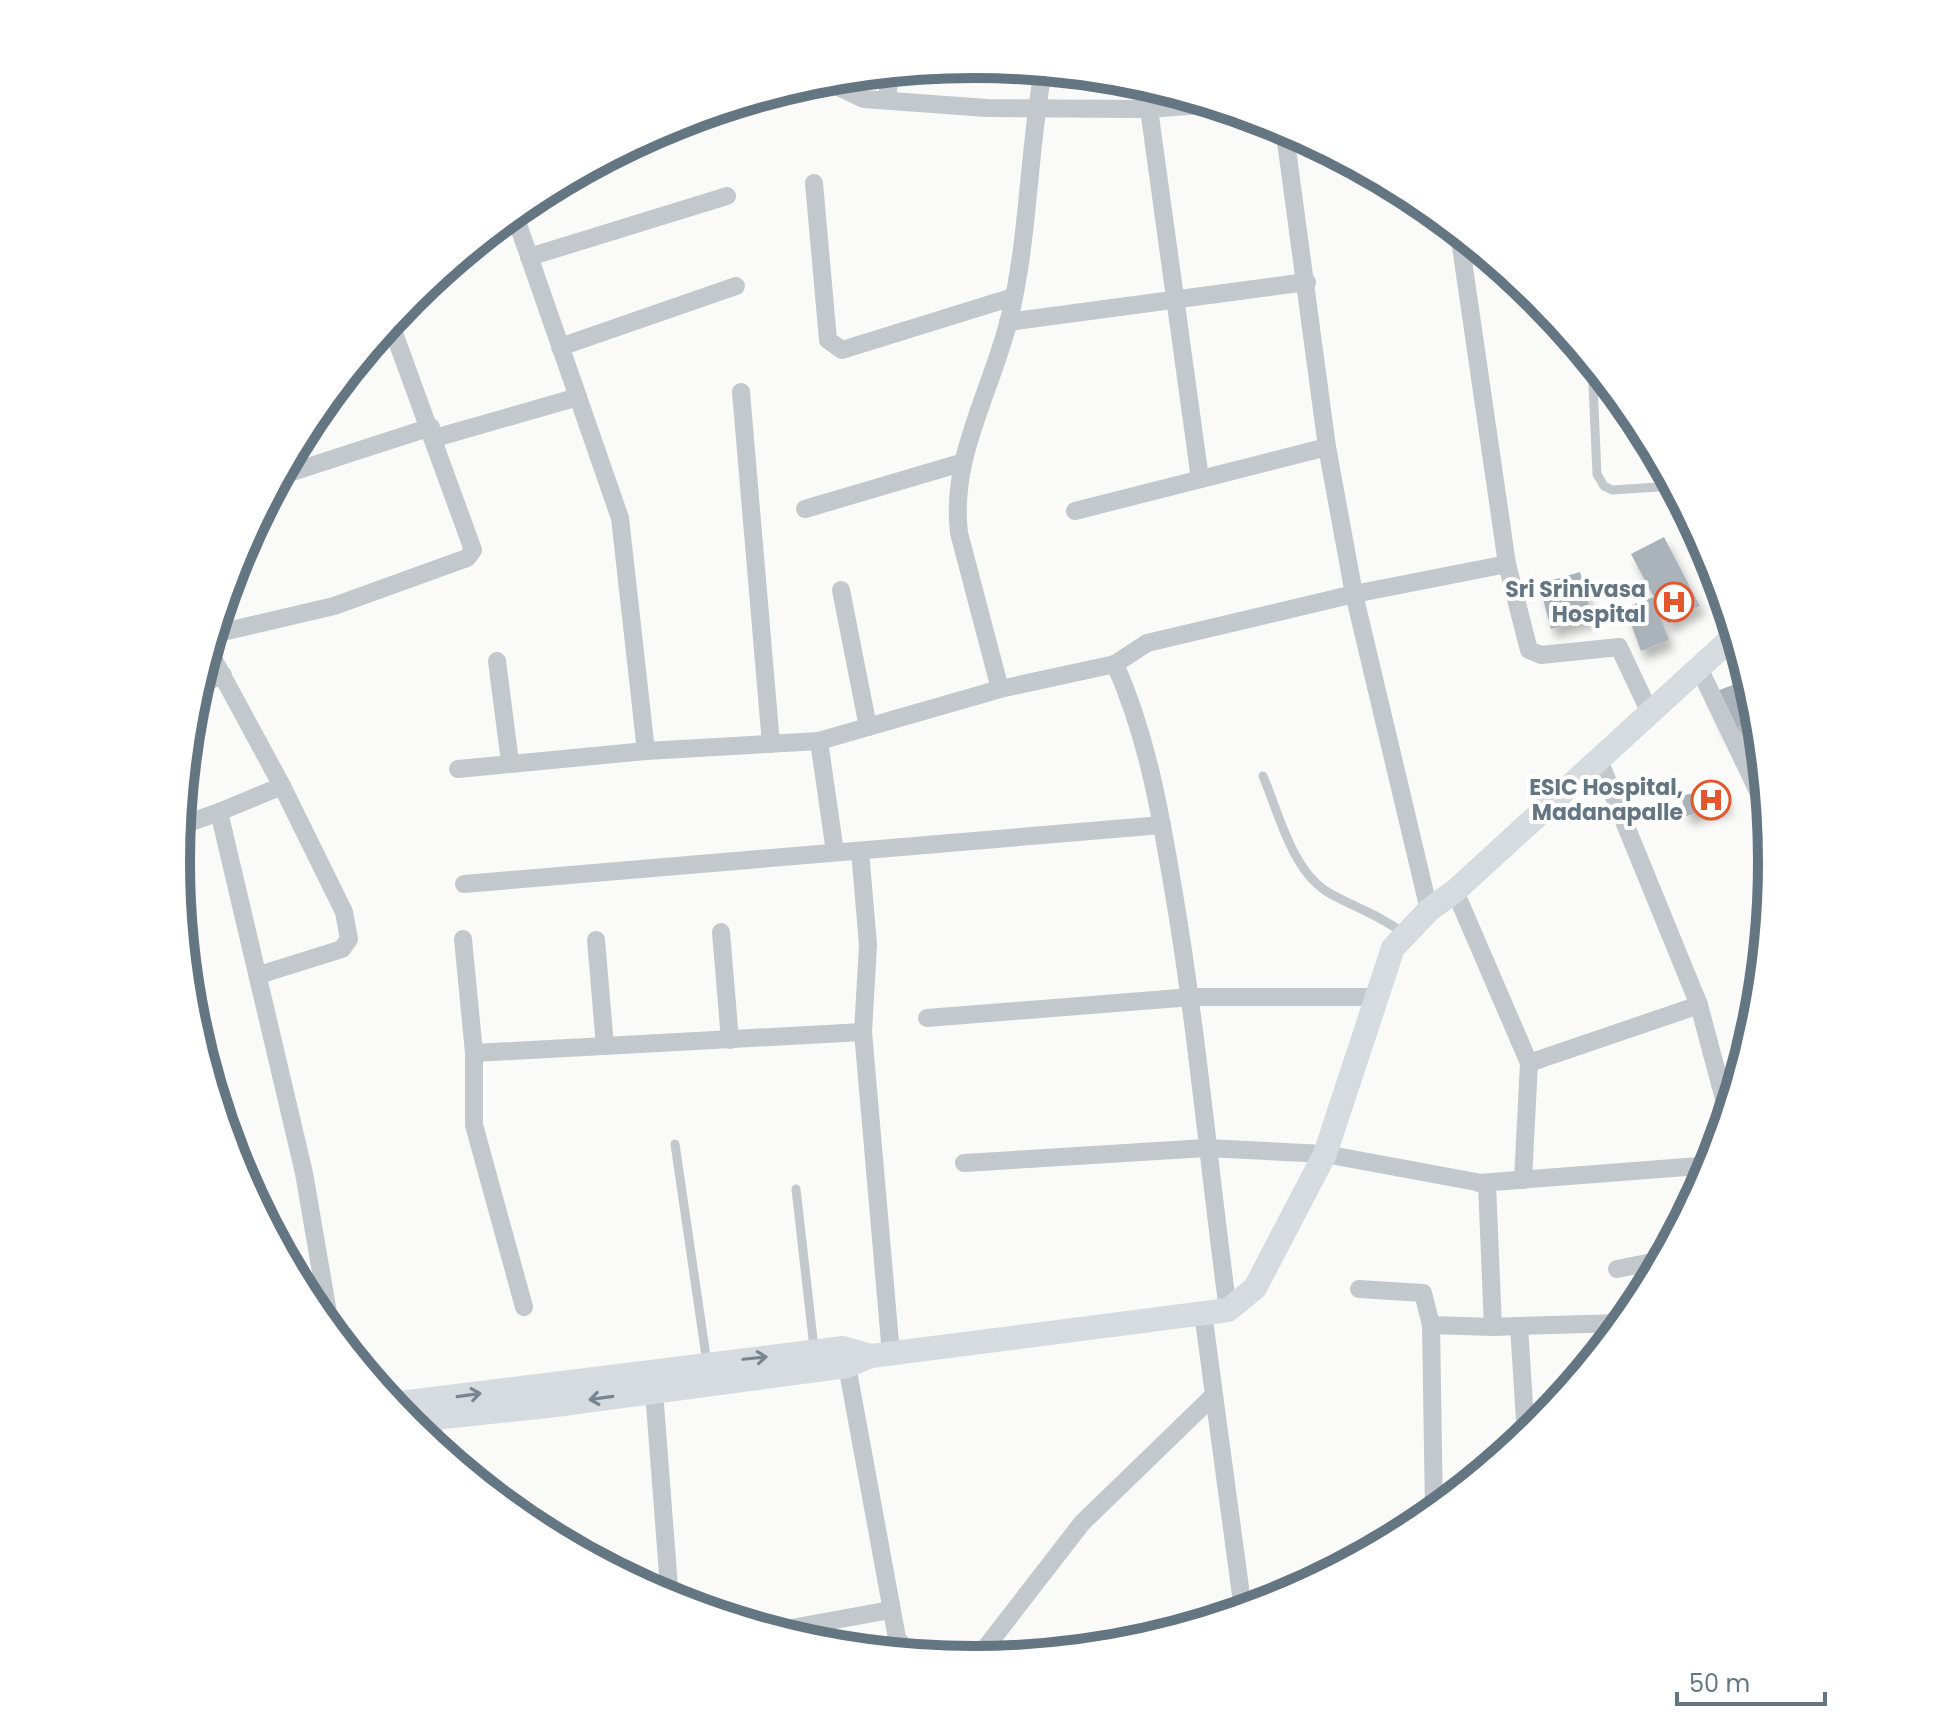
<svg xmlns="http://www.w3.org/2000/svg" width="1949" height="1724" viewBox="0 0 1949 1724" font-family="Poppins,sans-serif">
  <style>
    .building { fill: #aab3b9; filter: url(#shadow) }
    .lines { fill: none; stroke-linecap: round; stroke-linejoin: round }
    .lane { stroke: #c3c8cc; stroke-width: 9 }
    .street { stroke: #c3c8cc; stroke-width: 18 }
    .secondary { stroke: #d6dbdf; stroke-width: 24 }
    .oneway { stroke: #768591 }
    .labels { text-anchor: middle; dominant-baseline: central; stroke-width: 8; stroke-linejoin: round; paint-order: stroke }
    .poi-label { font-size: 22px; font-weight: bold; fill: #657683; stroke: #fff; text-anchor: end }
    .rim { fill: none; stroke: #657683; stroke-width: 10 }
  </style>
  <defs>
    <filter id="shadow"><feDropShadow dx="5" dy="9" stdDeviation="4" flood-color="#0004"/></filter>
  </defs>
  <rect width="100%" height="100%" fill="#fafaf8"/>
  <g class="building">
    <path d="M1664,537l36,69 -32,18 -37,-70z"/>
    <path d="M1580,572l12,46 -41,11 -12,-45z"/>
    <path d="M1653,597l16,43 -28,11 -16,-43z"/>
    <path d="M1738,683l14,40 -29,10 -14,-39z"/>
    <path d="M1761,748l1,10 -13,4 -3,-9z"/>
    <path d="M1722,786l5,20 -41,10 -5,-20z"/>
  </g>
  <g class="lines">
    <g class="lane">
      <path d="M1592,363l5,111 7,12 8,4 62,-4"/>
      <path d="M1263,776c16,37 29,97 68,118 25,14 47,20 72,39"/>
      <path d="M675,1144l32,219"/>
      <path d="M796,1189l18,159"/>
    </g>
    <g class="street">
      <path d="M822,79l42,20 123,9 162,1 64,-5"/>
      <path d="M887,100l3,-28"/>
      <path d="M1149,109l51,370"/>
      <path d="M1284,127l43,320 27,147 75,316"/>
      <path d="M814,183l14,157 14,10 171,-53"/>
      <path d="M514,213l106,305 26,233"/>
      <path d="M1459,233l48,331 22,86 12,5 78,-8 30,64"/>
      <path d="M529,257l198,-61"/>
      <path d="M1008,322l299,-40"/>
      <path d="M560,347l176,-61"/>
      <path d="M741,392l30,352"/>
      <path d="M435,438l143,-41"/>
      <path d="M280,476l151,-49"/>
      <path d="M805,509l156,-46"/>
      <path d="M1075,511l252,-64"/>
      <path d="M841,590l27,137"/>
      <path d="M214,634l120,-28 133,-48 6,-8 -83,-228"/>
      <path d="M209,651l73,135 -63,26"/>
      <path d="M497,661l13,101"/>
      <path d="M1115,664l32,-21 207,-49 153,-30"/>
      <path d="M1699,668l68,142"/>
      <path d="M198,685l25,-10"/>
      <path d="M1000,689l115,-25c32,72 45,147 58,224 24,140 36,281 55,422"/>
      <path d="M819,741l181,-52 -41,-156c-9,-76 32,-141 50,-213 20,-81 19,-167 34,-249"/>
      <path d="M1599,760l100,245 29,109"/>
      <path d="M458,769l188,-18 173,-10 16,111"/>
      <path d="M180,826l39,-14 85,361 27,157"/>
      <path d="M860,851l8,94 -5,87 28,322"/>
      <path d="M464,884l698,-59"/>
      <path d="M1455,891l74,172 170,-58"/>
      <path d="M721,932l9,108"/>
      <path d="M463,939l11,114v72l50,182"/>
      <path d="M596,940l9,106"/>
      <path d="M259,975l83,-26 7,-10 -5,-27 -62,-126"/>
      <path d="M927,1018l265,-21h185"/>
      <path d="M474,1053l389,-21"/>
      <path d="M964,1163l242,-15 119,6 162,30 6,143 -62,-2 -8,-32 -64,-4"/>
      <path d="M1523,1180l6,-117"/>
      <path d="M1479,1183l233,-18"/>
      <path d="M1617,1269l45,-9"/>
      <path d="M1203,1313l40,297"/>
      <path d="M1431,1325l3,187"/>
      <path d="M1519,1326l104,-3"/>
      <path d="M1493,1327l26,-1 7,111"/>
      <path d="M845,1355l52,283 8,10 72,11"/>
      <path d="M654,1391l16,209"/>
      <path d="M432,1444l2,-25"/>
      <path d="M775,1631l115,-21"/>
      <path d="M976,1660l106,-137 130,-126"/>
    </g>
    <g class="secondary">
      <path d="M392,1404l451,-56 28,8"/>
      <path d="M406,1421l142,-15 299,-40 24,-10 357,-46 27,-22 70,-134 68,-206 36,-38 26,-19 280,-256"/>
    </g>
  </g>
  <defs><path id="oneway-shaft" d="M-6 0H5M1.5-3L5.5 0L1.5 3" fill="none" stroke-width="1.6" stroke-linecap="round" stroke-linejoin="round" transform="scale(2)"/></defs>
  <g class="oneway">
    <use href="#oneway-shaft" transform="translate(755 1358) rotate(-6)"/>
    <use href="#oneway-shaft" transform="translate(469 1395) rotate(-8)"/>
    <use href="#oneway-shaft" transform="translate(601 1398) rotate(172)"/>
  </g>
  <defs>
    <symbol id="hospital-ring" viewBox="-11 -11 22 22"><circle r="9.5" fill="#fff" stroke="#e4572e" stroke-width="1.5"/><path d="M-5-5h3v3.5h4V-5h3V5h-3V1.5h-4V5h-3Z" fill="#e4572e"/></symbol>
  </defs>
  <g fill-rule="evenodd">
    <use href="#hospital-ring" x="1652" y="580" width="44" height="44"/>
    <use href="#hospital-ring" x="1689" y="778" width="44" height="44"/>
  </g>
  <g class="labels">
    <g class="poi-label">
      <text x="1646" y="589">Sri Srinivasa<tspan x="1646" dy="25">Hospital</tspan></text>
      <text x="1683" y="787">ESIC Hospital,<tspan x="1683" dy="25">Madanapalle</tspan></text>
    </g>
  </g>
  <path d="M0 0H1949V1724H0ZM190 862a784 784 0 1 1 1568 0a784 784 0 1 1-1568 0Z" fill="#fff" fill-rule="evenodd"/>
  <path class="rim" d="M190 862a784 784 0 1 1 1568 0a784 784 0 1 1-1568 0Z"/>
  <path d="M1677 1692v12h148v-12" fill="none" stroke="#657683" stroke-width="4"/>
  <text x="1689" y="1692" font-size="24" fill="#657683" stroke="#ffffff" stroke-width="6" paint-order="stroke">50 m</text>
</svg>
